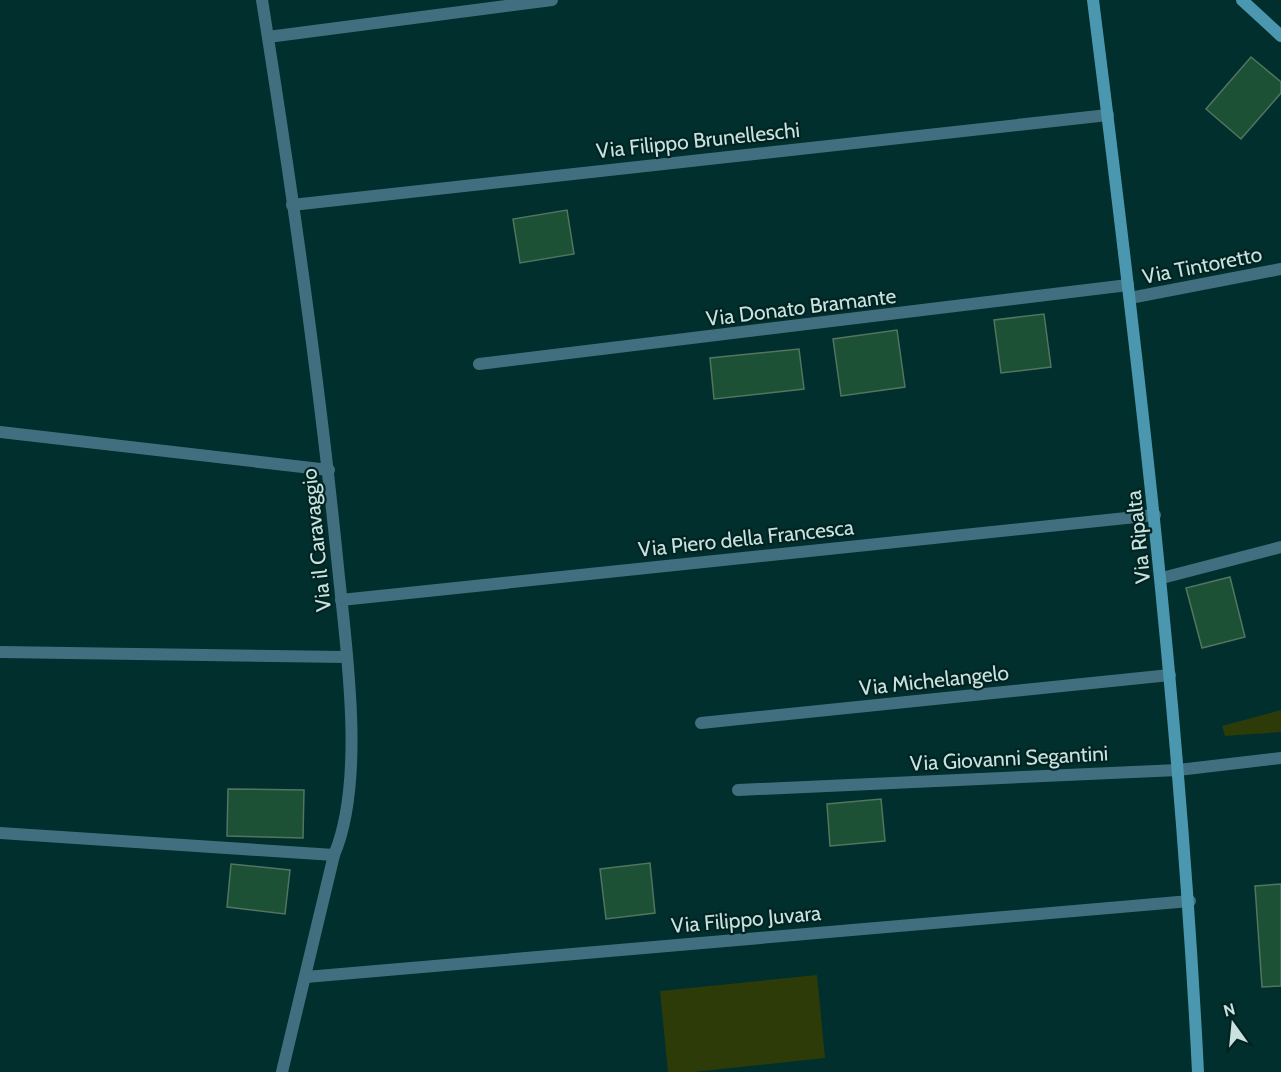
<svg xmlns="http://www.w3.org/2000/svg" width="1281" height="1072" viewBox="0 0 1281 1072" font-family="Cabin,sans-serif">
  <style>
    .green { fill: #2c3b08 }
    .building { fill: #1d5136; stroke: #537460; stroke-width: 1.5 }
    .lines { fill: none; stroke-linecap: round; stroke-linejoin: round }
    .street { stroke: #426f7f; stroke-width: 12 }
    .secondary { stroke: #4c97b0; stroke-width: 12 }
    .labels { text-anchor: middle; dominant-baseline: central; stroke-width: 4.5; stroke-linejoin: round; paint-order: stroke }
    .street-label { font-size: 21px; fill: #cae2df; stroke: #012422 }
  </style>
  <rect width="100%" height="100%" fill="#002f2d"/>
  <g class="green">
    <path d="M1281,710v22l-56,4 -3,-10z"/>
    <path d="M817,975l8,83 -132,14h-25l-8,-81z"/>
  </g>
  <g class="building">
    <path d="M1251,57l30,25v11l-40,46 -35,-30z"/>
    <path d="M567,210l7,44 -54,9 -7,-44z"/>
    <path d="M1044,314l7,53 -50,6 -7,-53z"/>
    <path d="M897,330l8,57 -64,9 -8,-57z"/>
    <path d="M799,349l5,40 -90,10 -4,-41z"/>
    <path d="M1230,577l15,60 -43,11 -16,-60z"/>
    <path d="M228,789l76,1 -1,48 -76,-2z"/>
    <path d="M881,799l4,42 -55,5 -3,-42z"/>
    <path d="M650,863l5,50 -49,6 -6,-50z"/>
    <path d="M231,864l59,6 -5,44 -58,-7z"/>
    <path d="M1281,884v102l-19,1 -7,-101z"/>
  </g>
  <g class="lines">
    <g class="street">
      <path d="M262,0c30,188 57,377 76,567 8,80 28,213 -4,288l-52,217"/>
      <path d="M268,37l284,-37"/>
      <path d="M292,205l816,-90"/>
      <path d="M1130,298l151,-29"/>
      <path d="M479,364l649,-79"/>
      <path d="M0,432l329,38"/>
      <path d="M1162,578l119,-31"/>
      <path d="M341,600l814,-85"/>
      <path d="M0,652l346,5"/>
      <path d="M701,723l469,-48"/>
      <path d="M738,790l440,-20 103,-12"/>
      <path d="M0,833l334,22"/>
      <path d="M306,977l884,-76"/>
    </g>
    <g class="secondary">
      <path d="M1093,0c45,357 87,713 105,1072"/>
      <path d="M1242,0l39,36"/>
    </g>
  </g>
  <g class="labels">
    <g class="street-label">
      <text transform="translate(698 140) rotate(-6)">Via Filippo Brunelleschi</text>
      <text transform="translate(1202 265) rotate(-11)">Via Tintoretto</text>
      <text transform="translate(801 307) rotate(-7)">Via Donato Bramante</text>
      <text transform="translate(1138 537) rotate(-96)">Via Ripalta</text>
      <text transform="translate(746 538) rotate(-6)">Via Piero della Francesca</text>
      <text transform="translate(316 540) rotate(-96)">Via il Caravaggio</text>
      <text transform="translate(934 680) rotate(-6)">Via Michelangelo</text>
      <text transform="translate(1009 758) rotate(-3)">Via Giovanni Segantini</text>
      <text transform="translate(746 919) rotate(-5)">Via Filippo Juvara</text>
    </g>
  </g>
  <g transform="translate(1233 1024) rotate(345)" stroke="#012422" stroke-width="4.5" paint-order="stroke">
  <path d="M0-4.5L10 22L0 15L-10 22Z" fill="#cae2df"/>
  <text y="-9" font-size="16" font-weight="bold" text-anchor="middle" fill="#cae2df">N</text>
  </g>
</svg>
